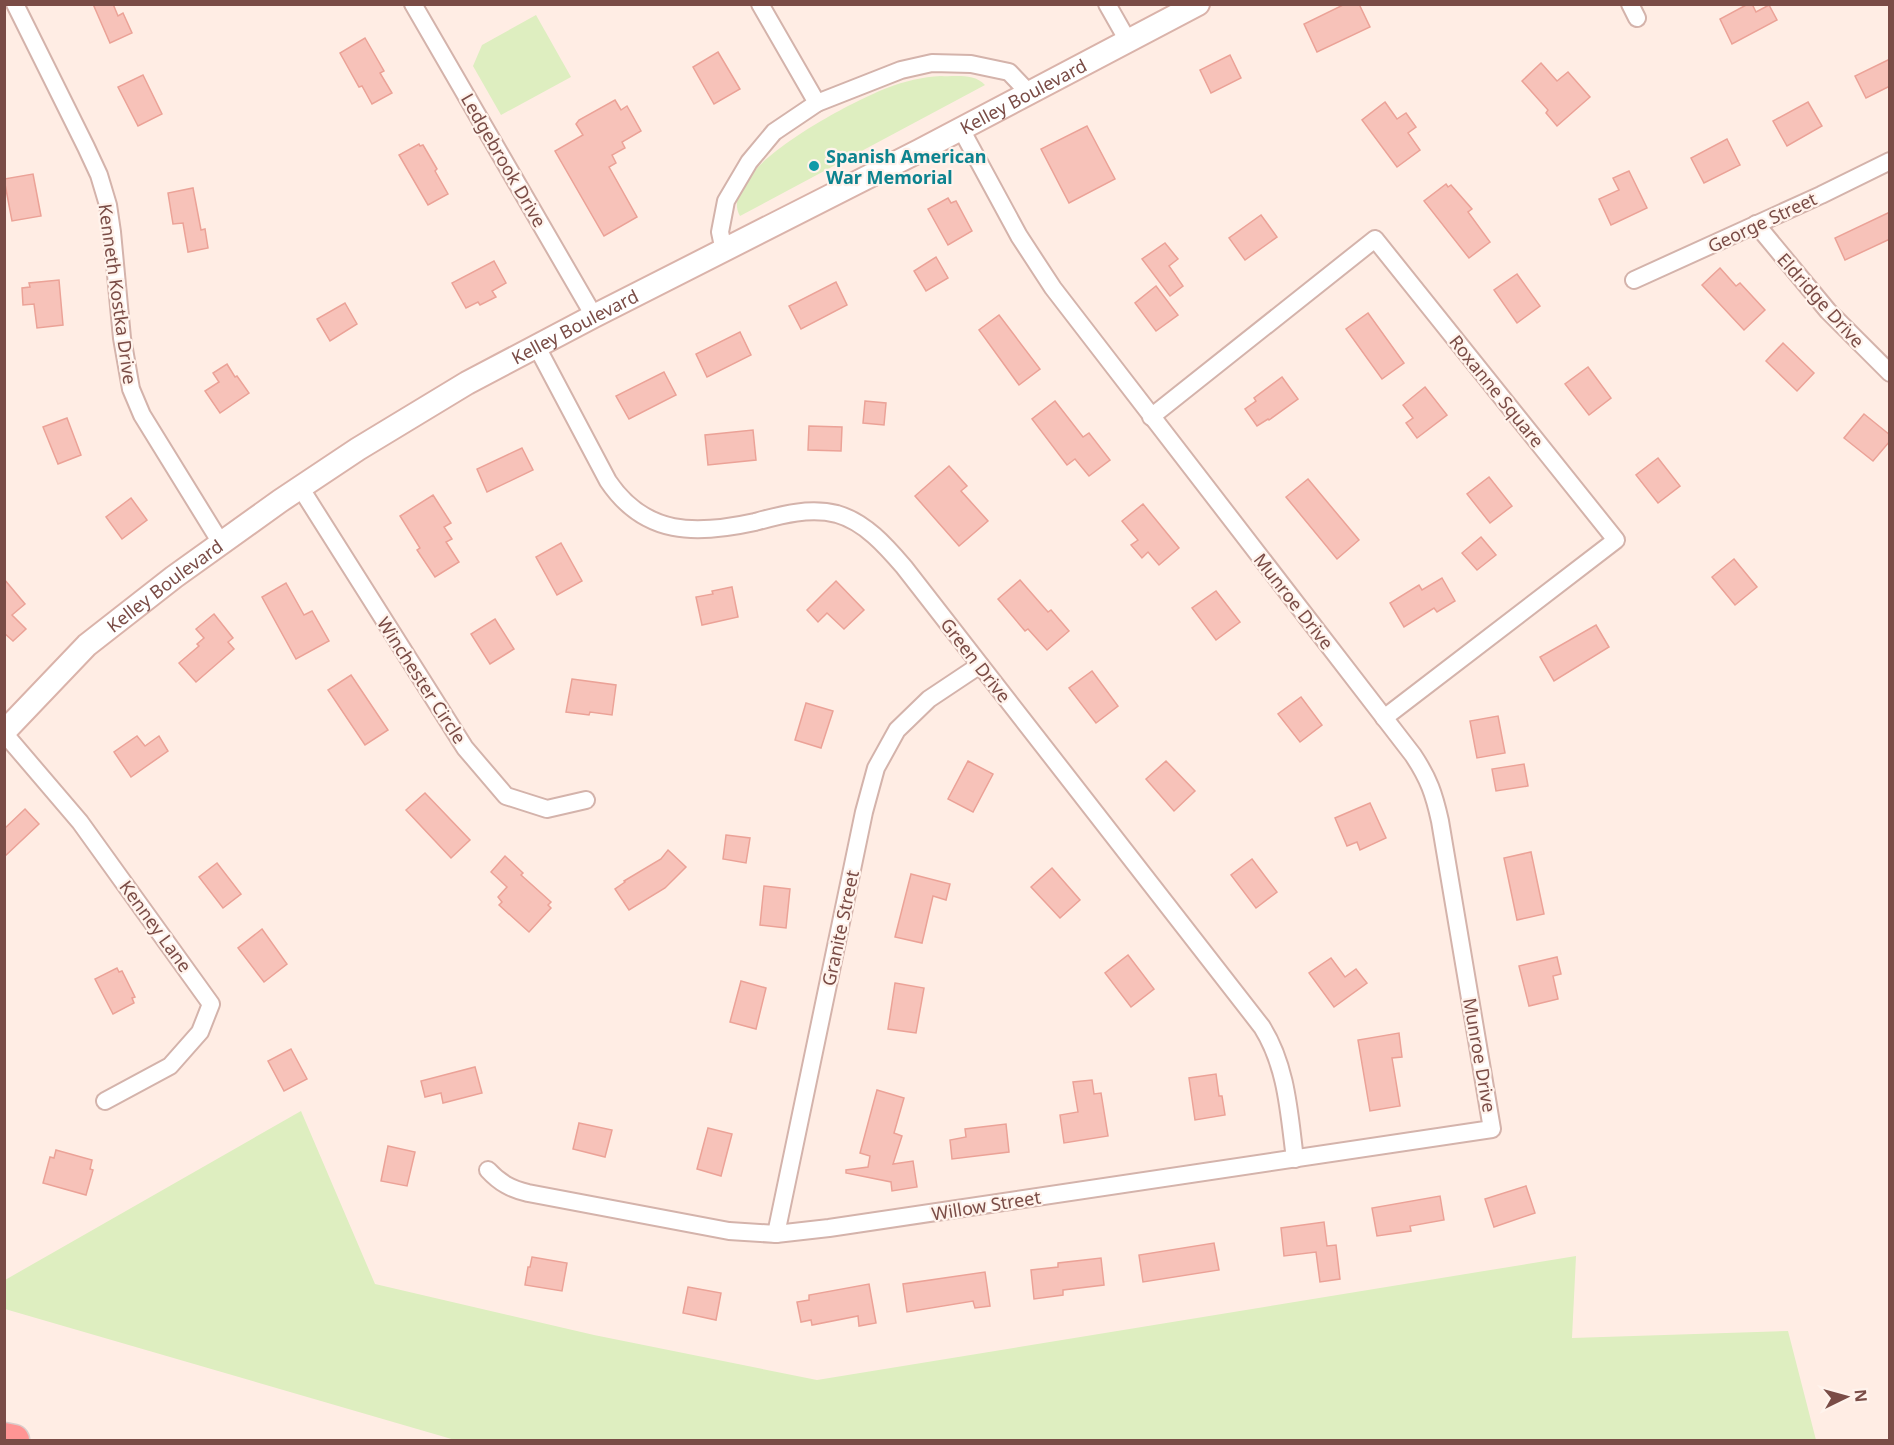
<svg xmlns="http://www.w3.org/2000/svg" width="1894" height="1445" viewBox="0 0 1894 1445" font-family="'Noto Sans',sans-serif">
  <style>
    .green { fill: #deeec0 }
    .building { fill: #f7c2b9; stroke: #eba297; stroke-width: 1.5 }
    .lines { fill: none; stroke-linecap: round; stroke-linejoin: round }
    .minor-casing { stroke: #d4b3ab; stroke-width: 20 }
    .secondary-casing { stroke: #dab3aa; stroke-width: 26 }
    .motorway-casing { stroke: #dacdcb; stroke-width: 33 }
    .minor { stroke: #fff; stroke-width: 16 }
    .secondary { stroke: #fff; stroke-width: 22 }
    .motorway { stroke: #ff9594; stroke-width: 30 }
    .culture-dot { fill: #0f9aa8; stroke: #fff3ec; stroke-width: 2 }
    .labels { text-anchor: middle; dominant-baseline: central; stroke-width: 4.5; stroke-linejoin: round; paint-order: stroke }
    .street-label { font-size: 18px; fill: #7a4c46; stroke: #fff3ec }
    .culture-label { font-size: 18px; font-weight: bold; fill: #0d838f; stroke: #fff3ec; text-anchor: start }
  </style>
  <rect width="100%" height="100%" fill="#ffede4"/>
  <g class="green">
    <path d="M536,15l35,62 -70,38 -28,-49 9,-21z"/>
    <path d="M941,76c15,1 33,-3 44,9l-245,131c-26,-45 115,-116 147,-128 18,-7 35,-11 54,-12z"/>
    <path d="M301,1111l74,173 219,51 223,45 759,-124 -4,82 216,-7 28,109h-1361l-450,-131v-29z"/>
  </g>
  <g class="building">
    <path d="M93,4h20l5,12 5,-3 9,20 -22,10z"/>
    <path d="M1345,4h14l11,23 -53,25 -13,-28z"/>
    <path d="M1748,4h4l4,8 13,-7 8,15 -45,24 -12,-25z"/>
    <path d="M365,38l19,33 -4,2 12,20 -20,11 -10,-18 -3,1 -19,-34z"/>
    <path d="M718,52l22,37 -26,15 -21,-37z"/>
    <path d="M1230,55l11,23 -30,15 -11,-23z"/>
    <path d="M1890,59v27l-24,12 -11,-22z"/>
    <path d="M1541,63l16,18 11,-9 22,25 -33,29 -11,-13 2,-3 -26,-29z"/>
    <path d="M143,75l19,39 -24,12 -20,-39z"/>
    <path d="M615,100l6,10 6,-4 14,25 -19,11 3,6 -13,7 4,8 -7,4 28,50 -33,19 -49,-85 28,-16 -7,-11 3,-4z"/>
    <path d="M1385,102l12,17 9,-6 10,14 -8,6 12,17 -23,17 -35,-47z"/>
    <path d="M1808,102l14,24 -35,20 -14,-25z"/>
    <path d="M1087,126l28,53 -46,24 -28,-54z"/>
    <path d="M1727,139l13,26 -36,18 -13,-25z"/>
    <path d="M419,144l1,2 3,-1 14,24 -2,2 13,23 -20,11 -29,-50z"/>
    <path d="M1629,171l18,37 -36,17 -12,-26 20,-9 -6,-12z"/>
    <path d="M33,174l8,42 -29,5 -8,-42z"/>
    <path d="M1446,184l2,3 3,-2 21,24 -4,3 22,30 -21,16 -45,-57z"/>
    <path d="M193,188l8,42 4,-1 3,19 -20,4 -5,-29 -10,1 -5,-31z"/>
    <path d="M948,198l3,5 5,-2 16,30 -24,14 -20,-36z"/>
    <path d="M1890,212v27l-45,21 -10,-22z"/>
    <path d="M1261,215l16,22 -32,23 -16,-22z"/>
    <path d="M1165,243l13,16 -9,7 14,20 -13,10 -28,-37z"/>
    <path d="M936,257l12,21 -22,13 -12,-20z"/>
    <path d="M494,261l12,22 -14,8 4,6 -16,8 -2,-3 -12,6 -14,-25z"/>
    <path d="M1720,268l16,18 4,-3 25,27 -21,20 -42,-45z"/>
    <path d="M1517,274l23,32 -23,17 -23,-33z"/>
    <path d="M59,280l4,45 -26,3 -3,-24 -11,1 -1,-17 8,-1 -1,-4z"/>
    <path d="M836,282l11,23 -46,24 -12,-23z"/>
    <path d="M1156,286l22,29 -22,16 -21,-28z"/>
    <path d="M345,303l12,21 -27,17 -13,-22z"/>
    <path d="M1368,313l36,50 -22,16 -36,-50z"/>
    <path d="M999,315l41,54 -21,16 -40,-55z"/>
    <path d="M740,332l11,23 -44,22 -11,-23z"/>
    <path d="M1783,343l31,30 -17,18 -31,-30z"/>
    <path d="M227,364l8,13 2,-1 12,17 -29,20 -15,-22 14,-9 -6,-9z"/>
    <path d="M1588,367l23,31 -22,17 -24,-31z"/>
    <path d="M664,372l12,23 -47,24 -13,-23z"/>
    <path d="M1282,377l16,22 -29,21 -1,-1 -11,7 -12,-17 11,-8 -2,-3z"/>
    <path d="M1425,387l22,28 -30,23 -11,-15 7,-5 -10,-13z"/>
    <path d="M865,401l21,2 -2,22 -21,-2z"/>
    <path d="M1055,401l28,36 6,-4 21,27 -21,16 -14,-17 -8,6 -35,-46z"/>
    <path d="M1864,414l26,21v6l-17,20 -29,-23z"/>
    <path d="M67,418l14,37 -23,9 -15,-37z"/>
    <path d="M809,426l33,1 -1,24 -33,-1z"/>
    <path d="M753,430l3,30 -48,5 -3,-30z"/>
    <path d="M522,448l11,22 -46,22 -10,-23z"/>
    <path d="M1658,458l22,28 -22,17 -22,-28z"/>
    <path d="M949,466l18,20 -6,5 27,30 -29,25 -44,-50z"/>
    <path d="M1489,477l23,29 -22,17 -23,-29z"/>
    <path d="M1308,479l51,61 -22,19 -51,-62z"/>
    <path d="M433,495l18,28 -7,4 8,12 -6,3 13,20 -24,15 -18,-27 3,-2 -20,-32z"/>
    <path d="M131,498l16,22 -25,19 -16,-22z"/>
    <path d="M1143,504l36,44 -20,17 -11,-13 -6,6 -11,-13 7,-5 -16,-19z"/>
    <path d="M1481,537l15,18 -19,15 -15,-17z"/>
    <path d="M561,543l21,38 -25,14 -21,-38z"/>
    <path d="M1734,559l23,28 -22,18 -23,-28z"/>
    <path d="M1442,578l13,23 -18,11 -3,-4 -30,19 -14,-24 29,-18 3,5z"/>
    <path d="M4,579l21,25 -13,11 14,14 -13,12 -9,-8z"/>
    <path d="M1020,580l28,32 3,-2 18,21 -22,19 -19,-21 -3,2 -27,-32z"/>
    <path d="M836,581l28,29 -20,19 -17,-16 -9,9 -11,-12z"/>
    <path d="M286,583l18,32 8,-4 17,30 -33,18 -34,-62z"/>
    <path d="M732,587l6,30 -36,8 -6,-28 17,-3 -1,-3z"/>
    <path d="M1216,591l24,31 -24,18 -24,-32z"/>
    <path d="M214,614l19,24 -5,4 6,7 -38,33 -17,-19 20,-17 -2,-2 7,-6 -8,-9z"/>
    <path d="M495,619l19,30 -24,15 -19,-30z"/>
    <path d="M1596,625l13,22 -55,34 -14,-24z"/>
    <path d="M1092,671l26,35 -22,17 -27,-35z"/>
    <path d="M351,675l37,55 -23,15 -37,-55z"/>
    <path d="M572,679l44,6 -4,30 -22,-3 -1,3 -23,-3z"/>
    <path d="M1301,697l21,28 -22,17 -22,-28z"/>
    <path d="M806,703l27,8 -12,37 -26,-8z"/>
    <path d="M1498,716l7,37 -28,5 -7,-37z"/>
    <path d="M137,736l8,10 14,-10 9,15 -37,26 -17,-25z"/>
    <path d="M968,761l25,13 -20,38 -25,-13z"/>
    <path d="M1166,761l29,30 -21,20 -28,-32z"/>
    <path d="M1524,764l4,22 -32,5 -4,-22z"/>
    <path d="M425,793l45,47 -19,18 -45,-48z"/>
    <path d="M1370,803l16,35 -26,12 -3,-8 -10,4 -12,-28z"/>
    <path d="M25,809l14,15 -35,33v-28z"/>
    <path d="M726,835l24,3 -4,25 -23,-4z"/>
    <path d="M668,850l18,17 -21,21 -36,22 -14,-21 10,-7 -1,-1 37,-22z"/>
    <path d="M1531,852l13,62 -27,6 -13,-62z"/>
    <path d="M505,856l18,17 -2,2 30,27 -3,3 3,3 -22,24 -30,-27 3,-3 -4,-5 9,-10 -16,-15z"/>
    <path d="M1252,859l25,33 -21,16 -25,-33z"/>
    <path d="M217,863l24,31 -18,14 -24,-31z"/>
    <path d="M1052,868l28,32 -20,18 -29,-31z"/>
    <path d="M911,874l39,10 -4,16 -13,-4 -11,47 -27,-6z"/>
    <path d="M764,886l26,3 -4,39 -26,-3z"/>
    <path d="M262,929l25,35 -23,18 -26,-34z"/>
    <path d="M1128,955l26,34 -23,18 -26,-34z"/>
    <path d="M1557,957l4,17 -8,2 5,23 -29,7 -10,-40z"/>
    <path d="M1331,958l14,19 11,-8 11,14 -33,24 -25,-34z"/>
    <path d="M117,968l2,4 3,-1 13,26 -3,1 2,5 -21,11 -18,-35z"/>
    <path d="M741,981l25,7 -10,41 -26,-7z"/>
    <path d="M895,983l29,5 -8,45 -28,-4z"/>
    <path d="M1399,1033l3,24 -10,1 8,48 -30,5 -12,-71z"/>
    <path d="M291,1049l16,30 -23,12 -16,-30z"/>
    <path d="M475,1067l7,26 -39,10 -2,-10 -16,4 -4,-16z"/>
    <path d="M1216,1074l3,22h3l3,19 -30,5 -6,-42z"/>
    <path d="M1092,1080l2,14 7,-1 7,43 -44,7 -4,-28 18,-3 -5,-30z"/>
    <path d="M877,1090l27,8 -10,35 8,3 -9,28 20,-3 4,26 -25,4 -1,-9 -45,-9v-3l22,-3 2,-11 -10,-3z"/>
    <path d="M579,1123l33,7 -7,27 -32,-8z"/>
    <path d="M1006,1124l3,28 -57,7 -2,-19 16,-3 -1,-8z"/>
    <path d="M708,1128l24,6 -11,42 -24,-7z"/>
    <path d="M388,1146l27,6 -8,34 -26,-5z"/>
    <path d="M56,1150l36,10 -2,9 3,1 -7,25 -43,-12 7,-26 4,1z"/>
    <path d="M1526,1186l9,27 -41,14 -9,-28z"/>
    <path d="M1440,1196l4,24 -34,6 1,5 -34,5 -5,-28z"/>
    <path d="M1324,1222l3,24 9,-1 4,34 -20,3 -4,-30 -32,4 -3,-28z"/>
    <path d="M1214,1243l5,27 -76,12 -4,-27z"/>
    <path d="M532,1257l35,6 -5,28 -37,-6 3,-18h2z"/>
    <path d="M1101,1258l3,27 -41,5v5l-29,4 -3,-29 27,-3v-4z"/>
    <path d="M985,1272l5,34 -15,2 -2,-7 -66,11 -4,-28z"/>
    <path d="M869,1284l7,39 -17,3 -1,-10 -46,9 -1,-5 -10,2 -4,-20 12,-2v-5z"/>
    <path d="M688,1287l33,6 -5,27 -33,-7z"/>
  </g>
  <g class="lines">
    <defs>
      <g id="minor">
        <path d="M15,4l71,143 13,28 9,30 4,27 10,106 9,51 11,26 79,128"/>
        <path d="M413,4l181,312"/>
        <path d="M760,4l57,99"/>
        <path d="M1107,4l21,37"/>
        <path d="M1630,4l7,14"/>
        <path d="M1756,224l72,87 62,62"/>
        <path d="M724,251l-4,-19 6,-31 23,-39 25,-30 43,-29 84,-33 31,-7 39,1 38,8 20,21"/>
        <path d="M1634,280l187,-85 69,-34"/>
        <path d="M537,347l71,134c37,55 88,54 147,41 26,-7 54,-15 82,-8 28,8 49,32 67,53l358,460c25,40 27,86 33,132"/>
        <path d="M1151,417l224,-178 241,301 -232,178"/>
        <path d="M300,487l165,261 41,48 41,13 39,-9"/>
        <path d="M4,733l76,89 131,182 -11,28 -30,34 -65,35"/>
        <path d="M488,1170c12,13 23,19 40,23l201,38 47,3 53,-6 663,-99 -52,-308c-6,-27 -11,-42 -27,-66l-360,-467 -34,-52 -58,-107"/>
        <path d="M776,1234l88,-422 12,-44 21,-38 32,-31 51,-34"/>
      </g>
      <g id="secondary">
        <path id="s1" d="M4,732l83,-87 87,-68 106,-76 78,-52 109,-66 127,-67 325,-165 279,-147"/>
      </g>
      <path id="motorway" d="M4,1438l10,2"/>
    </defs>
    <use href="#minor" class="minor-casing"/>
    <use href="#secondary" class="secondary-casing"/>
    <use href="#motorway" class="motorway-casing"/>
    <use href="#minor" class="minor"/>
    <use href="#secondary" class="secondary"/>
    <use href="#motorway" class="motorway"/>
  </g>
  <circle class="culture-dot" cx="814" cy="166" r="6"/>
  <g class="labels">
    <g class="street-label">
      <text stroke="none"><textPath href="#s1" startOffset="1208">Kelley Boulevard</textPath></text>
      <text transform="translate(504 160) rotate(60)">Ledgebrook Drive</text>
      <text transform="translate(1762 222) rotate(-25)">George Street</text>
      <text transform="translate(118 294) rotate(82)">Kenneth Kostka Drive</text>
      <text transform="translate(1821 300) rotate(48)">Eldridge Drive</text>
      <text stroke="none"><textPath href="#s1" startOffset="704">Kelley Boulevard</textPath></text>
      <text transform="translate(1497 391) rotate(51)">Roxanne Square</text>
      <text stroke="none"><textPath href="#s1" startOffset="218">Kelley Boulevard</textPath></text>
      <text transform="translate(1294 601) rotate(52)">Munroe Drive</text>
      <text transform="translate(976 660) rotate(52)">Green Drive</text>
      <text transform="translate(422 680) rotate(57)">Winchester Circle</text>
      <text transform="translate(156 926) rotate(54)">Kenney Lane</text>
      <text transform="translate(840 928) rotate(-78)">Granite Street</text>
      <text transform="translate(1480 1055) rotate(80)">Munroe Drive</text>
      <text transform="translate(986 1205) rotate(-9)">Willow Street</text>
    </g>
    <g class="culture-label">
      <text x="826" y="156">Spanish American<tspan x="826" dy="21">War Memorial</tspan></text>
    </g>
  </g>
  <rect width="1894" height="1445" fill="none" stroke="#7a4c46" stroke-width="12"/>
  <g transform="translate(1846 1397) rotate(85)" stroke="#fff3ec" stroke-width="4.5" paint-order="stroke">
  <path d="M0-4.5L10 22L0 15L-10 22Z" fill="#7a4c46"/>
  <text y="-9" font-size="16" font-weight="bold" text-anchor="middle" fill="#7a4c46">N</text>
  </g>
</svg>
